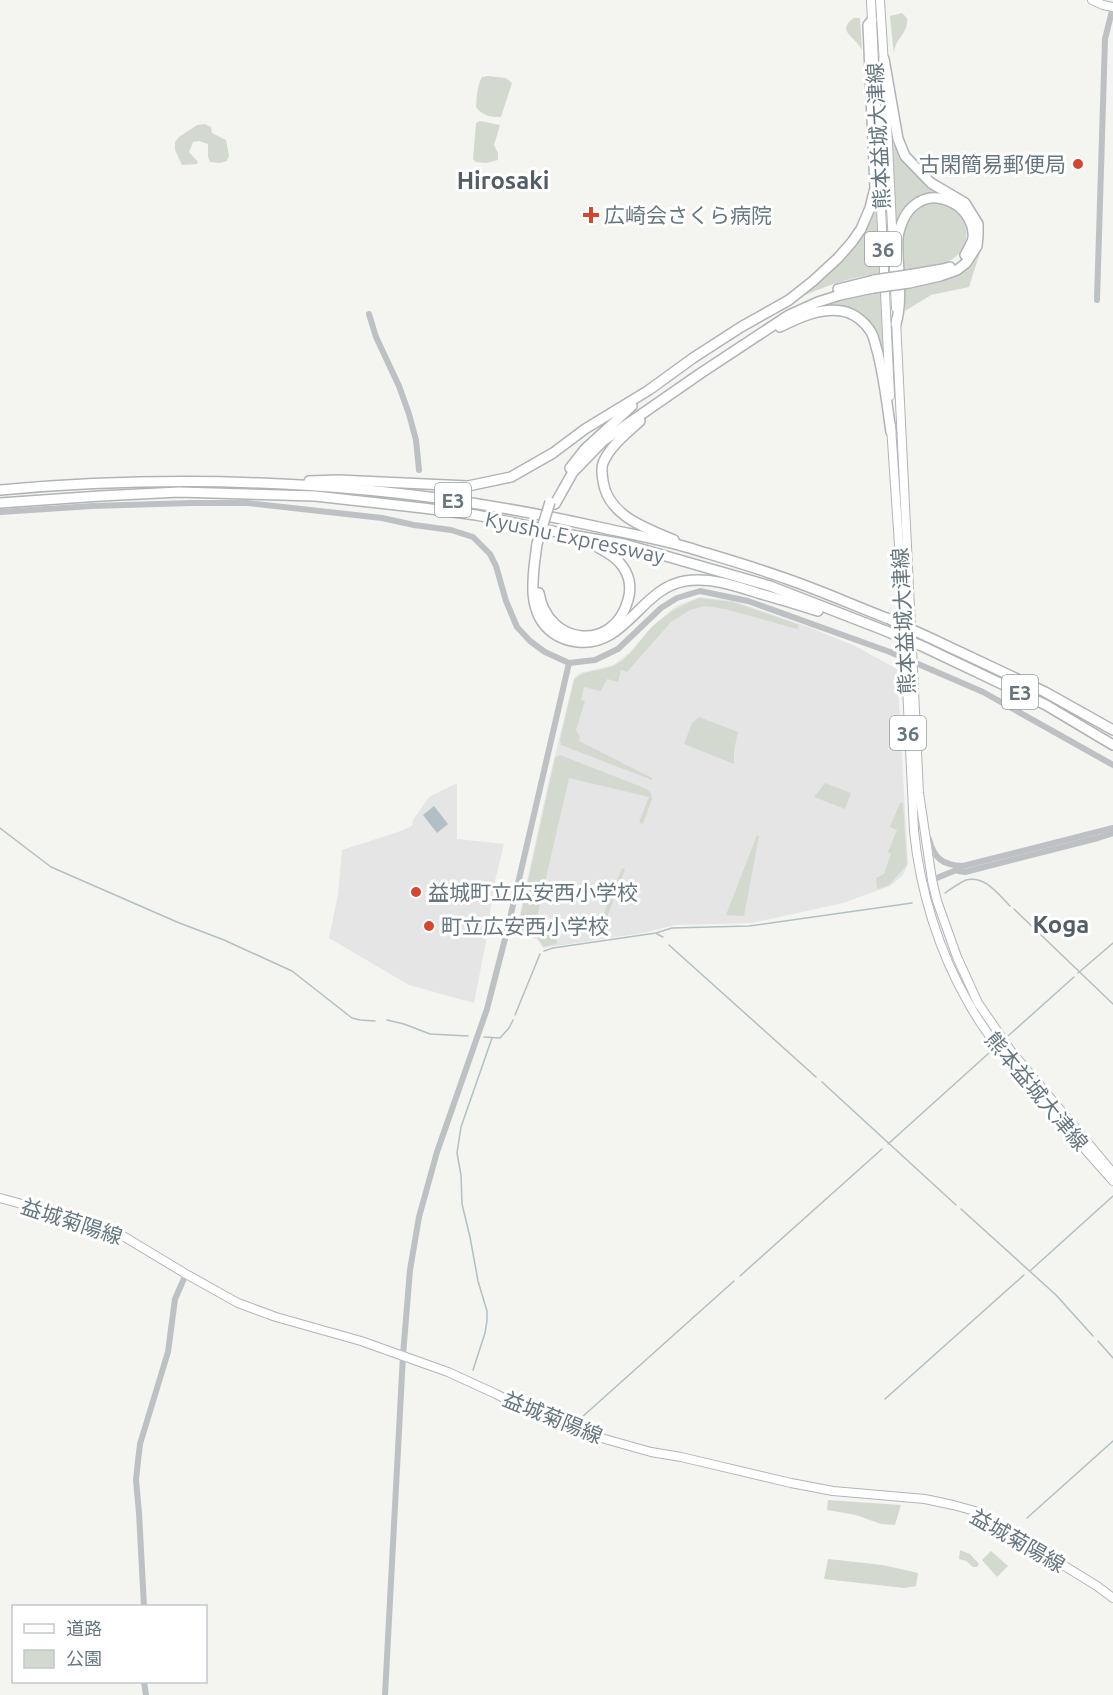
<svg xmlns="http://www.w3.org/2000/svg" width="1113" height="1695" viewBox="0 0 1113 1695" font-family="Ubuntu,'Noto Sans JP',sans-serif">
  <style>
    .built { fill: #e4e5e4 }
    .green { fill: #d4d9d0 }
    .water { fill: #b2c0c3 }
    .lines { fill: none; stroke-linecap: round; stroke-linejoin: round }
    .stream { stroke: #b2c0c3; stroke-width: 1.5 }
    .major-casing { stroke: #b1b5b8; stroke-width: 10 }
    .highway-casing { stroke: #b0b4b6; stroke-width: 12 }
    .minor { stroke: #bdc1c4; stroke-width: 6 }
    .major { stroke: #fff; stroke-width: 8 }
    .highway { stroke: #fff; stroke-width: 9 }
    .highway-bridge-casing { stroke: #b0b4b6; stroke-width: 12; stroke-linecap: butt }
    .minor-bridge { stroke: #bdc1c4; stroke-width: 6 }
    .highway-bridge { stroke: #fff; stroke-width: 9 }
    .poi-dot { fill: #d7452d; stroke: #fff; stroke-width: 2 }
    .labels { text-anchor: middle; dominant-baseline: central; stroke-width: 6; stroke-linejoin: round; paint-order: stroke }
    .shield { fill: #fff; stroke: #939fa5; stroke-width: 1.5 }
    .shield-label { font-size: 20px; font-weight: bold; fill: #65767f }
    .street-label { font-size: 21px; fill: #65767f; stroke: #fff }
    .poi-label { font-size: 21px; fill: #65767f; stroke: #fff; text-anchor: start }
    .quarter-label { font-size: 24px; font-weight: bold; fill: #525e65; stroke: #fff }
  </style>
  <rect width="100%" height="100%" fill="#f4f4f0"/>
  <g class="built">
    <path d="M700,597l34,4 77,27 44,18 42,23 11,195 -5,11 -13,11 -47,17 -91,20 -77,2 -32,8 -100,15 -6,-9 -18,-4 -3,-3 32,-148 26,-106 6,-5 33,-8 16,-12 23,-26 24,-21z"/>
    <path d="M457,783v56l47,5 -11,45 -5,42 -14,72 -65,-18 -80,-47 9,-43 4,-45 56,-18 14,-6 1,-6 16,-23z"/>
  </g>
  <g class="green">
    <path d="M902,13l5,5c2,16 -13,20 -13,37l-4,-38v-1z"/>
    <path d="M854,18h6l2,32c-6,-13 -27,-19 -8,-32z"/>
    <path d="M488,76l18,2 6,5 -11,34c-10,0 -19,-1 -25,-10 1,-11 1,-21 6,-30z"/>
    <path d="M480,121l20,4 -6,20 4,8v7l-12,3 -10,-1 -3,-3 3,-36z"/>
    <path d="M205,124l6,3 1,6 14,7 3,16 -2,5 -7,2 -10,-1 -2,-5v-13l-9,-3 -6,1 -4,10 9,10 -1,2 -15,1 -7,-15v-8l4,-5 18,-12z"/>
    <path d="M897,144l1,3 55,50c-25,2 -46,-3 -55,25h-2l-4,-77z"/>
    <path d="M878,193l4,80c-36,4 -70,18 -102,34l56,-44z"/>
    <path d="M937,203c4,1 9,1 14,3 19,10 21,40 3,52 -14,10 -34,10 -50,13 -1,-28 -6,-66 33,-68z"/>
    <path d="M982,226l2,1 -1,16 -14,44 -38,8 -26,16 -1,-25c42,-5 78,-8 78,-60z"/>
    <path d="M883,288l2,77 -12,-34 -32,-24 -16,-1 -14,4 8,-6z"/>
    <path d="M699,598l34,4 66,23 -2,4 -72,-20 -20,-3 -15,4 -19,12 -44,50 -6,-2 -3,12 -11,-3 -6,12 -17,-4 -3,13 4,1 -9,29 4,7 -1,4 73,37v2l-91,-35 -1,-5 14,-60c11,-11 25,-8 39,-14 17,-7 26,-26 39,-39 15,-14 28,-21 47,-29z"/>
    <path d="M699,717l39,15 -4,18v14l-50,-20 8,-21z"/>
    <path d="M560,755l87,34 4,4 1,6 -9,25 -4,-2 10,-25 -80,-19 -33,143 20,4 47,-9 19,-48 3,1 -19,51 -51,10 2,14 -13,3 -6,-9 -16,-4 -5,-2 38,-174z"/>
    <path d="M825,783l26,10 -6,16 -31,-12z"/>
    <path d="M900,803h3l4,62 -18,20 -12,4 -1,-11 8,-4 7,-20 -3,-2 9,-22 -7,-3z"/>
    <path d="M757,835l2,1 -15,80 -18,-1z"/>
    <path d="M828,1500l73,5 -6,20 -14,-1 -25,-9 -29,-5z"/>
    <path d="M960,1550l10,4 9,10 -2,3h-4l-7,-6 -7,-2z"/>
    <path d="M991,1551l17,15 -11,11 -15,-17z"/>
    <path d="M828,1559l55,6 35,8 -2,13 -12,2 -80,-9z"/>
  </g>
  <path class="water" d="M434,806l14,18 -11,9 -14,-18z"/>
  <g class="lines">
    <g class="stream">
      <path d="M0,828l51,39 126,55 47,18 68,31 60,47 8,2 15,1"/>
      <path d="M945,893c6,-4 14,-10 21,-13 19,-5 32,14 44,26"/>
      <path d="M1014,909l99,95"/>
      <path d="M657,934l6,3"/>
      <path d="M669,945l147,132"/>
      <path d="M544,951l9,-3 103,-15 16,-5 77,-2 163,-23"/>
      <path d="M1078,973l35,-30"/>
      <path d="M515,1015l25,-61"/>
      <path d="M387,1020l17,4 26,10 38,2"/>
      <path d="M1008,1036l66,-59"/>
      <path d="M484,1037l16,1 9,-10 4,-8"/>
      <path d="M822,1082l134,123"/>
      <path d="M888,1144l101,-91"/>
      <path d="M961,1209l95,86 37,41"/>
      <path d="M1031,1270l82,-74"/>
      <path d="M740,1276l142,-127"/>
      <path d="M1098,1341l15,17"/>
      <path d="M473,1370l12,-37 2,-12v-10l-9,-30 -8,-44 -8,-33 -1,-29 -4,-22 4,-26 31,-89"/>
      <path d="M885,1399l139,-124"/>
      <path d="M581,1418l153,-137"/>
      <path d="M1027,1518l86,-77"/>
    </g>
    <defs>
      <g id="major">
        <path d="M871,0l19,396"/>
        <path d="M880,0l4,65"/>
        <path d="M1092,0l11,5 10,2"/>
        <path d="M885,83l11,225"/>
        <path d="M896,320l23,473 13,87 5,21 20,56 21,46 33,48 102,122"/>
        <path d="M891,426l12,178 11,227c6,60 25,121 55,173 18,32 42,60 66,88 26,30 52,60 78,89"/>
        <path d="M0,1198l85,23 22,8 16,7 63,38 52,29 38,14 85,24 87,31 48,22 37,19 47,19 71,20 30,5 110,26 42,8 92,8 28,6 22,6 122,75 16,12"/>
      </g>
      <g id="highway">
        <path d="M884,59l14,80 7,17 26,27 34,20 13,21v12l-1,10 -11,17 -9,7 -17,6 -31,7"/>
        <path d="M908,275l35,-6 7,-2"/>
        <path d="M838,289l36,-9"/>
        <path d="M896,324c6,-22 3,-46 2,-69 0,-7 -1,-16 1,-23 3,-12 9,-24 20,-30 23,-14 57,9 54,36 -1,5 -5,12 -8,17"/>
        <path d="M780,327c18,-9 41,-20 62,-16 12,2 23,11 29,21 3,5 4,12 6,18 7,26 10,54 14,82"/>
        <path d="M640,421c-12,11 -30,25 -37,42 -2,5 -1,12 0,18 5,35 43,47 71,59"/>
        <path d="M570,468l15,-19 47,-43"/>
        <path d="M309,481l29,-1 130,6 43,-9 42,-24 32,-24 64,-39 44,-32 48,-31 48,-27 24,-19 25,-23 14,-16 9,-13 9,-21 5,-20 -7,-163 4,-5"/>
        <path d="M0,490c201,-18 406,-7 603,38 31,7 63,12 93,22 30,9 61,18 91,29 35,12 68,27 102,40"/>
        <path d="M0,503l100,-7 79,-4 136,4 108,12 53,7 95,20 53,9 146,42 116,45"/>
        <path d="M555,504l18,-32 30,-31 98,-68 88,-58 29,-13 22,-7 33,-7"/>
        <path d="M537,544c-4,30 -12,69 16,89 7,5 17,8 25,9 48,5 63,-54 107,-61 27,-4 51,5 76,13 19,5 38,11 57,17"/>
        <path d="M539,593c9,53 75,59 89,7 4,-14 1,-27 -9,-38 -9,-10 -24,-16 -36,-22"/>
        <path d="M926,636l119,56 68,38"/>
        <path d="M924,647l122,58 67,40"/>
      </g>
    </defs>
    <use href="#major" class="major-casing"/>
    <use href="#highway" class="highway-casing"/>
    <g class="minor">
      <path d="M1097,300l8,-261 8,-32"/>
      <path d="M369,314l7,23 23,49 10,28 7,26 3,30"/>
      <path d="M0,512l92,-6 99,-3h57l134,15 32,7 37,5 22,7 17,17 6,12 10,35 11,26 13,14 15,11 24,11 26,-3 23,-11 43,-41 16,-10 23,-7 48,10 142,51"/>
      <path d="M932,670l51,22 130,73"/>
      <path d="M929,839c5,20 14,26 34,27l150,-38"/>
      <path d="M958,871l7,1 133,-34 15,-5"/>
      <path d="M925,893l7,-13 29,-12"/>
      <path d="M144,1606l-5,-93 -3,-33 2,-19 2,-17 28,-92 7,-53 11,-25"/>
      <path d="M144,1682l2,13"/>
      <path d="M385,1695l18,-340 7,-85 9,-53 18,-65 50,-143 20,-78 62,-268"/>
    </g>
    <use href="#major" class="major"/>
    <use href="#highway" class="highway"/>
    <defs>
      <g id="highway-bridge">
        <path d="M874,280l34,-5"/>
        <path d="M873,288l36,-5"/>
        <path d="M537,544l13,-42"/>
        <path d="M889,619l37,17"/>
        <path d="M886,631l38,16"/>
      </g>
    </defs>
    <use href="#highway-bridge" class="highway-bridge-casing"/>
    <path class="minor-bridge" d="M890,652l42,18"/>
    <use href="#highway-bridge" class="highway-bridge"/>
  </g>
  <g class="poi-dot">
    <circle cx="1078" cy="164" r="6"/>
    <path d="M588 206h6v6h6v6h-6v6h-6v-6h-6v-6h6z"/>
    <circle cx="416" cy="892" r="6"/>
    <circle cx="429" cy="926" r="6"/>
  </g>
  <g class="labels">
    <g class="shield">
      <rect x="865" y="232" width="36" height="34" rx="4.5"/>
      <rect x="435" y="483" width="36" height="34" rx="4.5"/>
      <rect x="1002" y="675" width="36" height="34" rx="4.5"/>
      <rect x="890" y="716" width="36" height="34" rx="4.5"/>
    </g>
    <g class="shield-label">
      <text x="883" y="249">36</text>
      <text x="453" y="500">E3</text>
      <text x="1020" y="692">E3</text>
      <text x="908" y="733">36</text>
    </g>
    <g class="street-label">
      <text transform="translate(878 136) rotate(-93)">熊本益城大津線</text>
      <text transform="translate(575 537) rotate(12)">Kyushu Expressway</text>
      <text transform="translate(903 621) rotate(-93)">熊本益城大津線</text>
      <text transform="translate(1037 1091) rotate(50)">熊本益城大津線</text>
      <text transform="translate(72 1221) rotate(18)">益城菊陽線</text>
      <text transform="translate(553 1417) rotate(22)">益城菊陽線</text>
      <text transform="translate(1018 1540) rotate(30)">益城菊陽線</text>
    </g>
    <g class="poi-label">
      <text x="1066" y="164" text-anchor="end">古閑簡易郵便局</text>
      <text x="604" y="215">広崎会さくら病院</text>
      <text x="428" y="892">益城町立広安西小学校</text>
      <text x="441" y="926">町立広安西小学校</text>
    </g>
    <g class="quarter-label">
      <text x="503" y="180">Hirosaki</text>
      <text x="1061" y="924">Koga</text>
    </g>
  </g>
  <rect x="12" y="1605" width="195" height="78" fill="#ffffff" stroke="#c1c8cc" stroke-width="1.5"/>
  <rect x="24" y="1624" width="30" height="9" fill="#ffffff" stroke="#c1c8cc" stroke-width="1.5"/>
  <text x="66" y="1635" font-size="18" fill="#65767f">道路</text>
  <rect x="24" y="1650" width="30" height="18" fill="#d4d9d0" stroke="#c1c8cc" stroke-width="1.5"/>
  <text x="66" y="1665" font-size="18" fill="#65767f">公園</text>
</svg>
